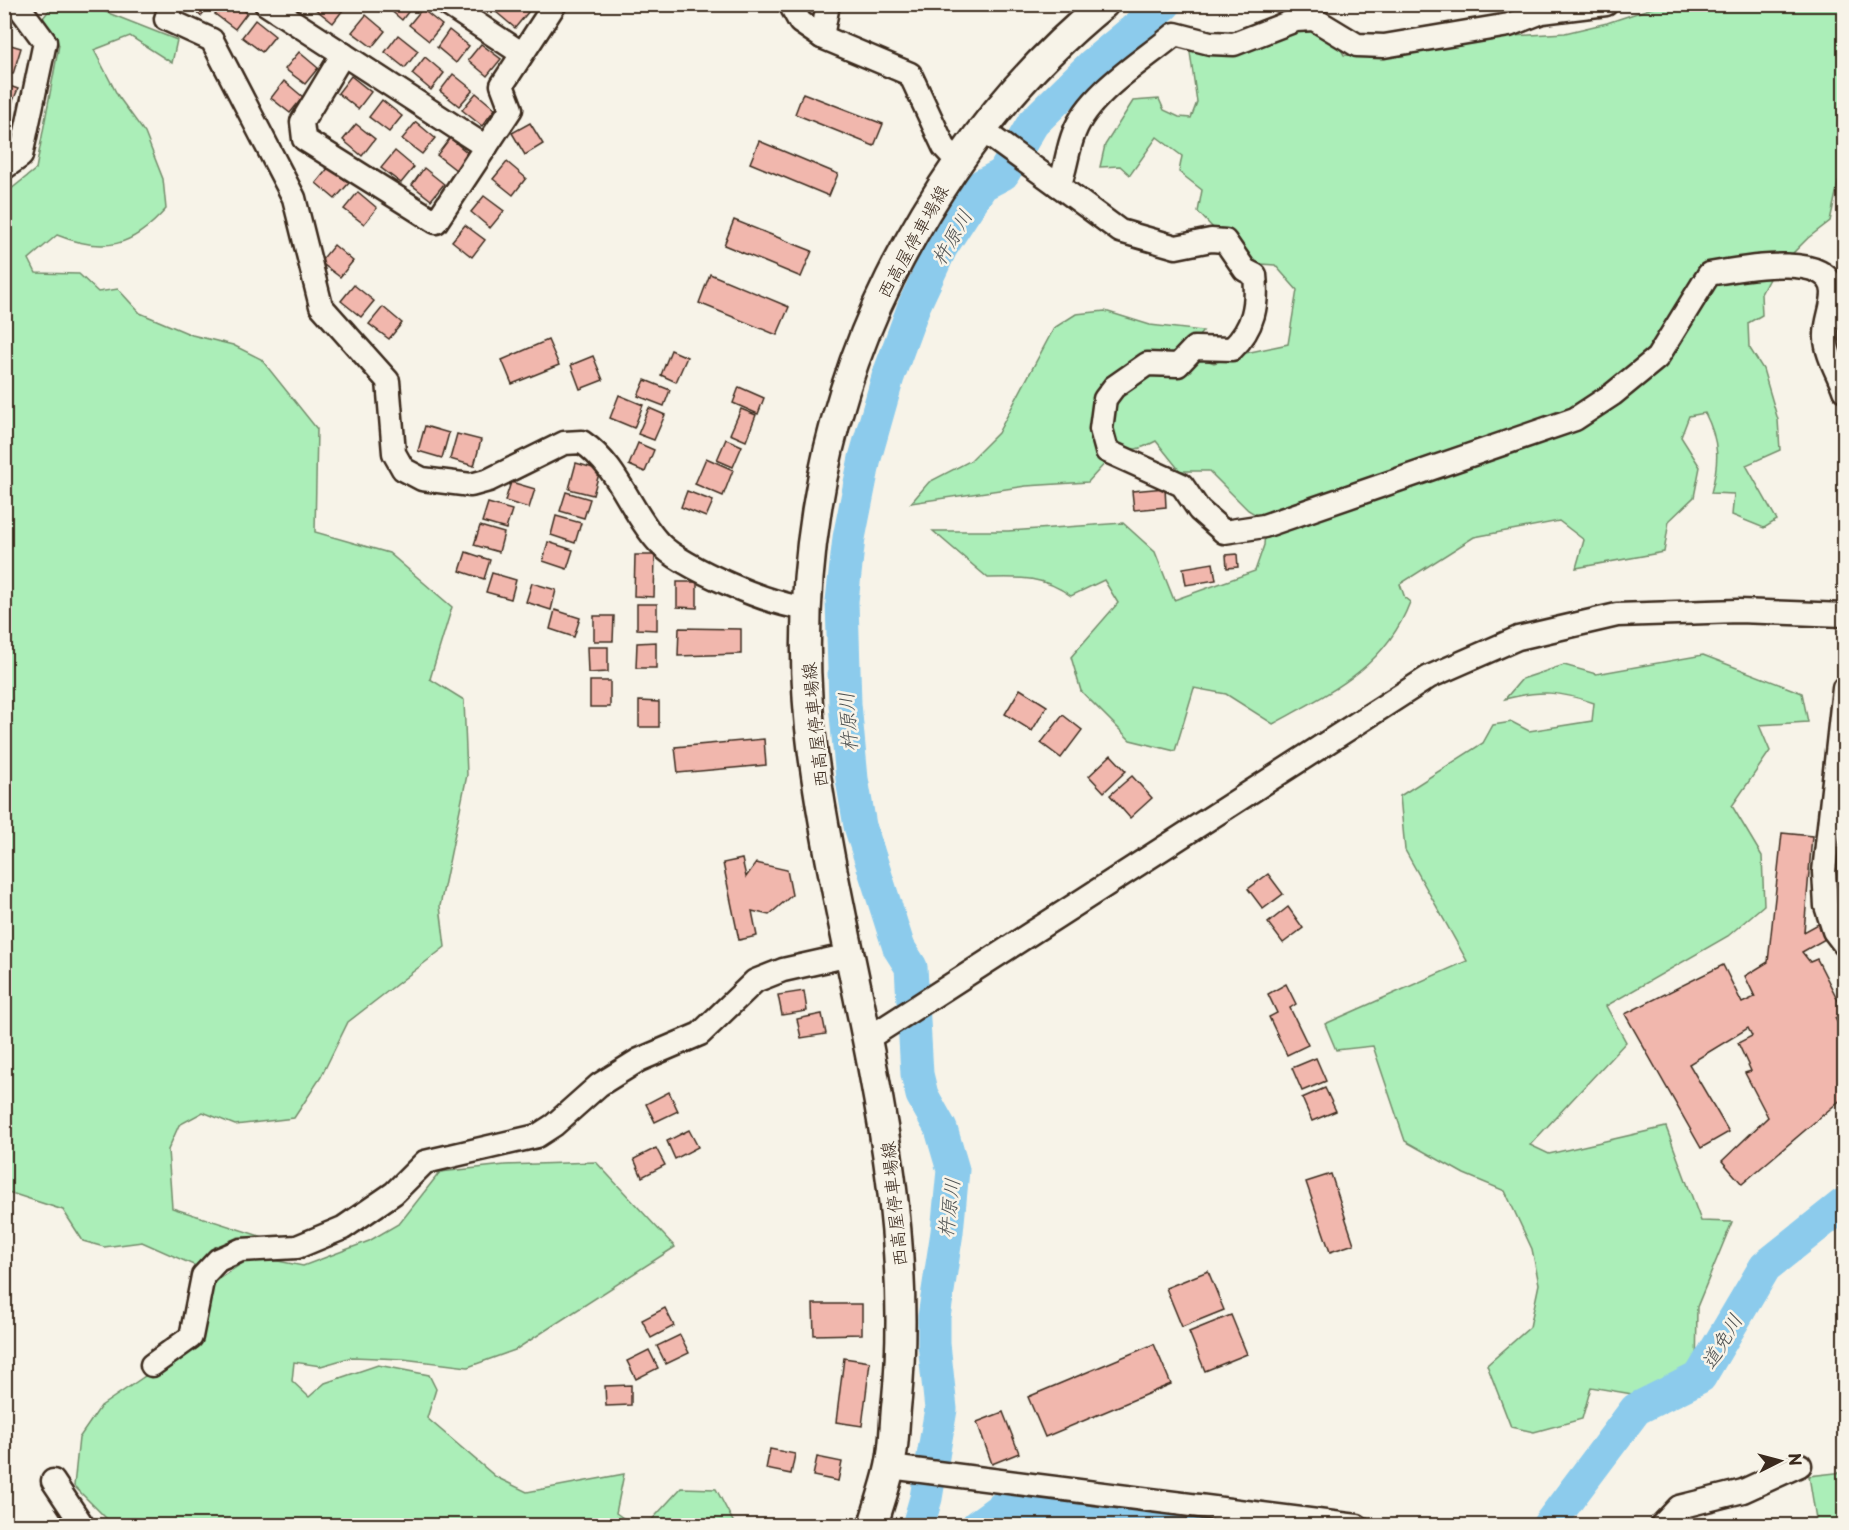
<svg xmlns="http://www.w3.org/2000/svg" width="1849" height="1530" viewBox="0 0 1849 1530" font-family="'Playpen Sans','Klee One',sans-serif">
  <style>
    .green { fill: #abeeb8; stroke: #738c6b; stroke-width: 1.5 }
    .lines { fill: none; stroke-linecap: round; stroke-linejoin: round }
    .river { stroke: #8ccbec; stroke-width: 33 }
    .building { fill: #f1b7ad; stroke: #3b2a1e; stroke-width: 1.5 }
    .minor-casing { stroke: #3b2a1e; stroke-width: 27 }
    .major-casing { stroke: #3b2a1e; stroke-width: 33 }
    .minor { stroke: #f7f3e8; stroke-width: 22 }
    .major { stroke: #f7f3e8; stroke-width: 28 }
    .labels { text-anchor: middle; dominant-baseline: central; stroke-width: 5; stroke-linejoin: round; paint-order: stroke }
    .street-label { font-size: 18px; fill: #3b2a1e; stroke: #f7f3e8 }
    .water-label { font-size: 20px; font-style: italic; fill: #4f5252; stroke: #f7f3e8 }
  </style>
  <rect width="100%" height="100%" fill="#f7f3e8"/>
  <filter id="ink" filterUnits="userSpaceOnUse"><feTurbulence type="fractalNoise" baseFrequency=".0167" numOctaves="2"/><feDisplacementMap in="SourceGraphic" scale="12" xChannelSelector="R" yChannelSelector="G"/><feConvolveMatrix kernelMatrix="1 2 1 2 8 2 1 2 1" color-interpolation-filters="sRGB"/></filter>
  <g filter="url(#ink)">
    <g class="green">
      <path d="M53,5h35l89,35 -5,23 -42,-27 -36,14 24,46 27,37 18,46 3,30c-34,38 -61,45 -109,26l-28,24 7,14 43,1 19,18 20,-3 22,24 52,22 41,10 28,14 56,70 -2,103 74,21 63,54 -22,72 34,21 3,75 -27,131 5,41 -97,75 -27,55 -27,41 -59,7 -32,-13 -24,13 -11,25 4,58 91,29 -65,30 -56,-25 -38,5 -21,-6 -20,-31 -58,-19v-997l31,-25 23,-124 -16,-27z"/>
      <path d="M1661,5h183v151l-14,65 -22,17 -21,21 -82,9 -53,85 -80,60 -309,106 -15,-9 -39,-39h-29l-24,-30c-17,9 -23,11 -41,3l-6,-33 14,-25 75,-29 16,6 27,-9 47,-10 9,-54 -22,-25 -29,-2 -48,-51 4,-22 -23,-18 3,-16 -25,-19 -27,38 -10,-9 -20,1 5,-22 28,-44 26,-2 5,11 15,7 12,1 6,-16 -8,-57c31,-4 96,-20 125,-16 13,2 25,16 30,26l31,1 101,-18 89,-5 42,-10z"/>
      <path d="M1771,275l-10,19 1,21 -14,8 1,24 14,22 15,51 2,30 -34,15 31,55 -13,8 -32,-13 2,-21 -23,-1c8,-30 9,-51 -6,-80l-16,3 -8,21 19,30 -6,30 -25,24 -5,31 -88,16 8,-28 -25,-19 -85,16 -74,47 5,14 5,4c-25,66 -79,90 -137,122l-47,-30 -32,-6 -19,63 -45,-11 -49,-49 -10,-34 47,-54 -14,-23 -33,16c-27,-20 -51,-19 -83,-18l-55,-47h75l115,-8 32,29 19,48 81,-29 9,-26 1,-15 350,-132 96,-120z"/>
      <path d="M1105,311l45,14 53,6 -26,30 -64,20 -5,79 -20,22 -62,4 -115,17 18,-21 41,-21 28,-28 56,-105 22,-14z"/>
      <path d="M1703,655l99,38 6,29 -49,3 11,26 -38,55 30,50 2,49 -36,31 -122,70 20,36 -96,103 19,9 117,-27 35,94 31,1 -35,85 -1,68 -64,19 -41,-7 -9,32 -48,13 -23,-5 -24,-62 43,-38 9,-43 -7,-35 -27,-58 -41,-17 -59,-33 -32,-95 -37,4 -11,-26 142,-63 -62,-111 -5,-54 83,-53 10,-18 19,-3 17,9 63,-10 2,-18c-34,-12 -54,-13 -89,-4l17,-20 42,-14 32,9z"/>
      <path d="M596,1162l79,85 -160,103 -47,17 -65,-8 -51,-2 -31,9 -27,-4 -2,19 17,16 16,-14 53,-18 51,10 7,14 -9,29 69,59 31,15 97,-18 -8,39 17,12h-520l-39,-39 5,-48 22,-32 94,-64 16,-58 42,-28 50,10 66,-25 31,-18 40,-51 65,-7z"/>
      <path d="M1844,1472v53h-27l-8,-49z"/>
      <path d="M681,1488l35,1 19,36h-88z"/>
    </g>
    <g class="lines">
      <g class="river">
        <path d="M918,1526l8,-28 15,-89 -7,-65v-27l13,-85 6,-62 -12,-41 -19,-34 -5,-21 -6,-107 -12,-19 -39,-122 -8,-47 -7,-75 -3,-103 7,-63 16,-80 23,-81 26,-71 27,-58 41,-63 21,-11 30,-51 59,-58 73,-61"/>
        <path d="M977,1526l26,-19 96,3 128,16"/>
        <path d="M1548,1526l88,-117 64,-32 65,-110 79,-63"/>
      </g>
    </g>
    <g class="building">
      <path d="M186,4h24l-9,12z"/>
      <path d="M222,4h15l10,9 -12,16 -20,-15z"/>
      <path d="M315,4h29l2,2 -13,17 -20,-16z"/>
      <path d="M383,4h31l-12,16z"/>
      <path d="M502,4h18l9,7 -14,17 -19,-16z"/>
      <path d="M422,9l20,16 -13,16 -20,-16z"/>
      <path d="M366,15l19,16 -13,16 -20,-15z"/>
      <path d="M255,20l20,16 -13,16 -20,-15z"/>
      <path d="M449,30l20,16 -13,17 -19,-16z"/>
      <path d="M398,35l20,16 -13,17 -20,-16z"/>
      <path d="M4,43l17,5 -8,26 -9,-3z"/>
      <path d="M481,44l20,15 -14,17 -19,-16z"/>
      <path d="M299,52l19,16 -13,16 -20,-15z"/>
      <path d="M425,57l19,16 -13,17 -19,-16z"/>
      <path d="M453,74l20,16 -14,16 -19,-15z"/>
      <path d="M351,76l20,16 -13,17 -20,-16z"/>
      <path d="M284,81l19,16 -13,16 -19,-15z"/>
      <path d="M4,84l14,5 -6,14 -8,-2z"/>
      <path d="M476,93l19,16 -13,17 -20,-16z"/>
      <path d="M803,93l80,31 -9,22 -79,-32z"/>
      <path d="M382,100l20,16 -13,16 -20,-15z"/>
      <path d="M416,122l19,16 -13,16 -20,-15z"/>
      <path d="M530,123l13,21 -18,11 -13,-22z"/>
      <path d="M356,124l19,15 -13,17 -19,-16z"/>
      <path d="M450,138l19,16 -13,16 -19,-15z"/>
      <path d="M759,141l79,33 -9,22 -79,-33z"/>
      <path d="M395,151l19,16 -13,16 -20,-15z"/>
      <path d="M507,162l19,16 -13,17 -20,-16z"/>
      <path d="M329,167l20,16 -14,16 -19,-16z"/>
      <path d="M424,168l20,16 -13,16 -19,-15z"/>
      <path d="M358,192l19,16 -13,16 -20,-15z"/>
      <path d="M484,196l20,15 -14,17 -19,-16z"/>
      <path d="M734,220l78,31 -11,26 -77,-32z"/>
      <path d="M465,225l20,15 -13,17 -20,-16z"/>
      <path d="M334,245l19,16 -13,16 -20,-15z"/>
      <path d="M710,274l79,33 -12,28 -78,-32z"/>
      <path d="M354,285l20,16 -13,16 -20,-16z"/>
      <path d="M383,307l19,16 -13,16 -20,-15z"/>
      <path d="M548,340l11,25 -47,19 -10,-24z"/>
      <path d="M671,350l16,7 -11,25 -15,-7z"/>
      <path d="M593,356l10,24 -23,9 -9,-24z"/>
      <path d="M645,380l25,10 -6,16 -26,-10z"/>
      <path d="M739,387l25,11 -6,16 -25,-11z"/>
      <path d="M619,395l24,10 -9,23 -24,-10z"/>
      <path d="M649,408l16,7 -11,25 -16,-6z"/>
      <path d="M741,409l15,6 -10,26 -16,-7z"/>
      <path d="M425,426l24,7 -7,25 -24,-7z"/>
      <path d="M457,434l24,6 -7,26 -24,-7z"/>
      <path d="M726,439l16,7 -9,21 -16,-7z"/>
      <path d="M638,443l16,7 -9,22 -16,-7z"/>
      <path d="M706,458l27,12 -10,26 -28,-12z"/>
      <path d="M576,463l24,7 -7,25 -24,-6z"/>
      <path d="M511,482l24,7 -6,19 -24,-7z"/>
      <path d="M1165,488l1,19 -32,3 -2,-19z"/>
      <path d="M687,491l26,10 -7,16 -25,-10z"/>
      <path d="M566,492l24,7 -6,19 -24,-7z"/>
      <path d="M488,503l24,7 -6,19 -24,-7z"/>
      <path d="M556,516l25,7 -6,20 -24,-8z"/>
      <path d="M480,526l24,7 -5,19 -25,-7z"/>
      <path d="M548,542l25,8 -6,19 -24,-8z"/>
      <path d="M466,552l24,8 -6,19 -24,-8z"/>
      <path d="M1237,554l1,13 -11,1 -1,-13z"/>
      <path d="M635,555h20l-1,42 -20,-1z"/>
      <path d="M1213,563l3,17 -30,5 -3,-17z"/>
      <path d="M492,573l24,7 -5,19 -25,-7z"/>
      <path d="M677,582h20v26l-20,-1z"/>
      <path d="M532,583l24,7 -5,20 -25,-8z"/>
      <path d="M637,604h20v26l-20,-1z"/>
      <path d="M555,610l25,8 -6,19 -24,-8z"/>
      <path d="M594,616h20l-1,25h-19z"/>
      <path d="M679,628l62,1v25l-63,2z"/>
      <path d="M656,642v26h-20l1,-25z"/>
      <path d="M587,647h21v25l-20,1z"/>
      <rect x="590" y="681" width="20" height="26"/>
      <path d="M1020,689l27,17 -15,25 -27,-17z"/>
      <path d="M639,701l20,1v25h-20z"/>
      <path d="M1063,715l19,15 -21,28 -20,-15z"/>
      <path d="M764,739l2,26 -88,8 -3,-26z"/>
      <path d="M1111,755l15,16 -22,21 -15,-16z"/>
      <path d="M1132,776l20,22 -22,20 -20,-23z"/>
      <path d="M1782,833l30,3 -8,96 16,-9 7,15 -25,14 8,10 7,-3 27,53 -9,6 9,17v62l-102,87 -20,-23 46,-44 -23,-44 6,-2 -13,-28 14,-7 -4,-8 -59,36 40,68 -28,16 -76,-134 98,-49 19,38 13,-6 -10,-21 23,-14z"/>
      <path d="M742,859l4,18 10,-14 31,7 5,25 -23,20 -17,-4 5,25 -18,4 -16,-77z"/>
      <path d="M1268,874l15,20 -20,15 -15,-20z"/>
      <path d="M1288,907l15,21 -20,15 -15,-20z"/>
      <path d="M1286,984l10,20 -6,4 18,37 -21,10 -18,-38 8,-4 -9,-19z"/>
      <path d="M804,991l3,20 -25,4 -4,-20z"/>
      <path d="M822,1014l4,20 -25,4 -4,-19z"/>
      <path d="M1316,1058l10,23 -24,10 -10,-23z"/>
      <path d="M1325,1088l11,23 -24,10 -10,-23z"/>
      <path d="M669,1092l9,19 -23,11 -9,-18z"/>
      <path d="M689,1130l9,17 -23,12 -8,-18z"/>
      <path d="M656,1148l9,17 -23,12 -8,-18z"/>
      <path d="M1331,1174l23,70 -24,8 -24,-70z"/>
      <path d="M1208,1271l16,39 -42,17 -16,-39z"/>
      <path d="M813,1304h49v30l-48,1z"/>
      <path d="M665,1308l9,18 -23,12 -9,-18z"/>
      <path d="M1231,1315l16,39 -42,17 -16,-39z"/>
      <path d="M680,1335l9,18 -23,11 -9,-18z"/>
      <path d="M1154,1344l17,40 -126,53 -17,-40z"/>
      <path d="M649,1350l9,18 -22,11 -9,-18z"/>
      <path d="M844,1358l26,4 -8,64 -26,-4z"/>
      <path d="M631,1385v20l-25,1 -1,-20z"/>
      <path d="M1003,1412l16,41 -27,11 -15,-42z"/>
      <path d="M770,1449l25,5 -4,20 -25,-5z"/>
      <path d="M817,1457l25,5 -4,19 -25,-5z"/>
    </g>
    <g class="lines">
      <defs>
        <g id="minor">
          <path d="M171,4l-5,15 46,21 82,158 27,108 67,75 6,72 9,16 19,10 49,6 18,-5 75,-37 18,-1c37,25 48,70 77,101 22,24 117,65 149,65"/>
          <path d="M266,4l220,143"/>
          <path d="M447,4l74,49"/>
          <path d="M790,4l10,18 22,15 88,37 34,73 14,15"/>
          <path d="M822,37l6,-33"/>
          <path d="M343,54l-41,68 2,17 132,83 75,-113 -9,-24 53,-81"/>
          <path d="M982,130l77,56c7,-17 8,-36 15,-53 15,-40 69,-72 101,-99l35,9 24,1 62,-24 18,-1 43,26 27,1 125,-21 33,-13 64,-8"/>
          <path d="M4,168l17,-12 24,-114 -28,-38"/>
          <path d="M1059,186l61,45 56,16 35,-7 14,1 20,29 10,5c3,29 -1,53 -23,74l-38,-1 -16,17 -31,-1 -33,23 -9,12 -4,30 6,22 75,34 17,25 25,22 40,-6 311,-107 38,-25 44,-36 52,-84c25,-4 124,-25 124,19 0,15 -8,30 -7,45 0,16 13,37 18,52"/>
          <path d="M1844,688l-20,184 2,34 8,25 10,13"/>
          <path d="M867,1039l562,-362 89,-39 99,-23 121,-4 106,4"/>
          <path d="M152,1365l39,-28 12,-61 15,-16 23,-10 56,-3 46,-19 51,-35 31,-31 112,-26 17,-11 45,-40 40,-25 61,-26 55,-53 28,-11 67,-15"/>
          <path d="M890,1467l467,59"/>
          <path d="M53,1481l30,45"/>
          <path d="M1661,1526l18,-19 64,-16 57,-26"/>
        </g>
        <path id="major" d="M873,1526c5,-19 12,-37 16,-55 6,-23 5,-49 8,-73 21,-220 -55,-429 -84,-644 -21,-160 5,-331 77,-476 52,-104 123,-200 214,-274"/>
      </defs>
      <use href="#minor" class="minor-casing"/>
      <use href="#major" class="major-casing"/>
      <use href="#minor" class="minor"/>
      <use href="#major" class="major"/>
    </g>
  </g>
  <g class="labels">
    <g class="street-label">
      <text transform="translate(912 241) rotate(-61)">西高屋停車場線</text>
      <text transform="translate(814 725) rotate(-96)">西高屋停車場線</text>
      <text transform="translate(893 1204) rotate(-96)">西高屋停車場線</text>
    </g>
    <g class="water-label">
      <text transform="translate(951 237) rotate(-60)">杵原川</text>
      <text transform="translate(847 722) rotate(-94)">杵原川</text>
      <text transform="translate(948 1208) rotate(-83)">杵原川</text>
      <text transform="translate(1721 1341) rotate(-59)">道免川</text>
    </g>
  </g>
  <rect width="1849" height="1530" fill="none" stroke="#f7f3e8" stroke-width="24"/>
  <rect x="12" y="12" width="1825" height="1506" fill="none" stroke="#3b2a1e" stroke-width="2" filter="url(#ink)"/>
  <g transform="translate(1780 1461) rotate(84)" stroke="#f7f3e8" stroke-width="4.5" paint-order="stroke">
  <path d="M0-4.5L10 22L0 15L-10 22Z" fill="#3b2a1e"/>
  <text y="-9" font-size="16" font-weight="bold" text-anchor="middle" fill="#3b2a1e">N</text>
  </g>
</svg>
